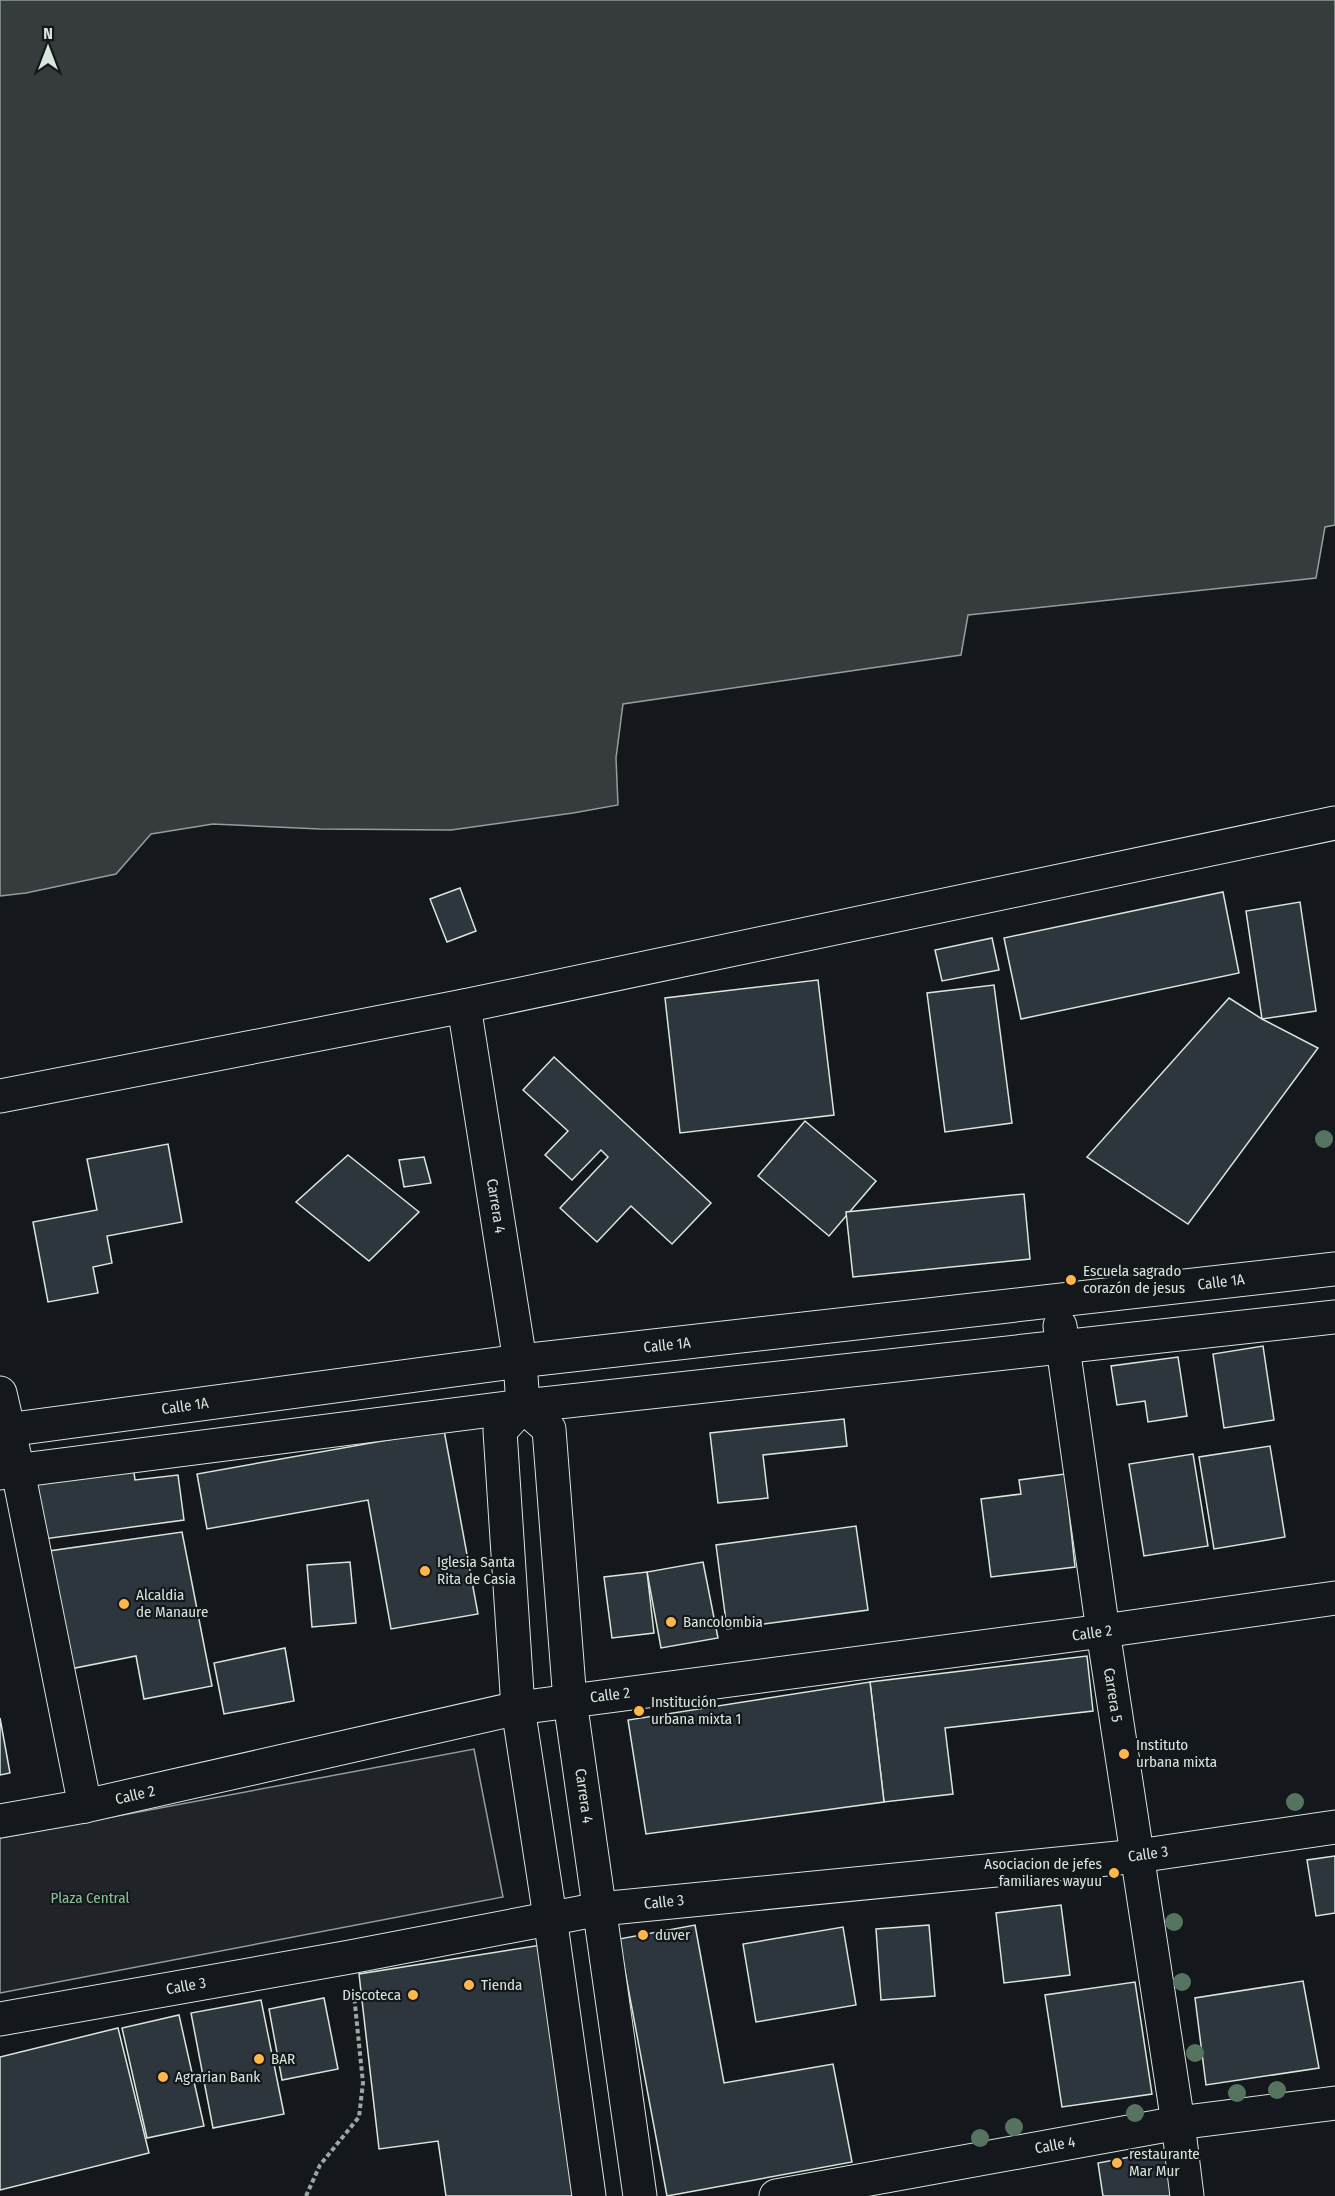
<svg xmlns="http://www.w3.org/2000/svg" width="1335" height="2196" viewBox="0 0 1335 2196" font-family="'Fira Sans Condensed',sans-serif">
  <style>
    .green { fill: #202428; stroke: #939e99; stroke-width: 1.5 }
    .water { fill: #363b3e; stroke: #939e99; stroke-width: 1.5 }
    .building { fill: #2c363c; stroke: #d8e6dc; stroke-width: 1.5 }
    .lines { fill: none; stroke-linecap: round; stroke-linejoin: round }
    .minor-casing { stroke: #d8e6dc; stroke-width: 35 }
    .path { stroke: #9da8a2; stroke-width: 4; stroke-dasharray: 4.5 3; stroke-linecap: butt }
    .minor { stroke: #14181c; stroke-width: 33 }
    .tree { fill: #55745f }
    .poi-dot { fill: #ffb74d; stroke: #14181c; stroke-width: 2 }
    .labels { text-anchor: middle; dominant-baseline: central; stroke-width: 4.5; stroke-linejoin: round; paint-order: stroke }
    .street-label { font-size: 15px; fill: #d8e6dc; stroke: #14181c }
    .poi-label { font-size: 15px; fill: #d8e6dc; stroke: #14181c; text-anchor: start }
    .park-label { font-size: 15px; fill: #8ac095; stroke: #14181c }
  </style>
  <rect width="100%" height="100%" fill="#14181c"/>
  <path class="green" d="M474,1749l29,148 -503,96v-155z"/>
  <path class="water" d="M0,0h1335v525l-10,2 -9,51 -348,37 -7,40 -338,49 -7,54 2,47 -45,8 -122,17 -131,-1 -107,-5 -62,10 -35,40 -90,19 -26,3z"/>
  <g class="building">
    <path d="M460,888l16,43 -29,11 -17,-43z"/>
    <path d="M1223,892l16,81 -218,46 -17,-81z"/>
    <path d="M1300,902l16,109 -54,8 -16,-108z"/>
    <path d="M992,938l7,32 -57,11 -7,-31z"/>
    <path d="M818,980l16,135 -154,18 -15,-135z"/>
    <path d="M994,985l18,138 -67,9 -18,-139z"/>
    <path d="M1229,998l33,21 56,29 -130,176 -101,-67z"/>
    <path d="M554,1057l157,146 -39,41 -41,-38 -34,36 -37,-34 48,-51 -7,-7 -29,30 -27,-25 23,-24 -45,-41z"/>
    <path d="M805,1121l71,60 -47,55 -71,-60z"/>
    <path d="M168,1144l14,78 -75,14 5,27 -19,4 5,26 -50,9 -15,-80 64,-12 -10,-51z"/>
    <path d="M348,1155l71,57 -50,49 -73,-59z"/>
    <path d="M424,1157l7,26 -27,4 -5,-27z"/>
    <path d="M1024,1194l6,65 -177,18 -7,-65z"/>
    <path d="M1263,1346l11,74 -50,8 -11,-74z"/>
    <path d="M1178,1357l9,59 -39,6 -3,-21 -28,4 -6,-39z"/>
    <path d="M844,1419l3,27 -84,9 5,43 -50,5 -8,-70z"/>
    <path d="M444,1430l34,184 -87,15 -23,-129 -161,29 -10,-55z"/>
    <path d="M1270,1446l15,91 -71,12 -15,-92z"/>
    <path d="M1193,1454l15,92 -64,10 -15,-92z"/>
    <path d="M133,1465l2,15 43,-5 6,45 -140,19 -8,-61z"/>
    <path d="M1065,1474l10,93 -84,10 -10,-78 40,-5 -2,-14z"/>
    <path d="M856,1526l12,84 -141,19 -11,-84z"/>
    <path d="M182,1532l30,154 -68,13 -8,-43 -71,14 -23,-118z"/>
    <path d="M350,1562l6,61 -44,4 -5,-62z"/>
    <path d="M703,1562l15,76 -57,10 -14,-76z"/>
    <path d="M647,1572l7,61 -42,5 -8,-61z"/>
    <path d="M285,1648l9,53 -70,13 -10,-51z"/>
    <path d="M1087,1656l6,55 -148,17 8,66 -69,8 -14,-120z"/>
    <path d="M870,1682l14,120 -238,32 -18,-114z"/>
    <path d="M0,1718l10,55 -10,2z"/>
    <path d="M1335,1856v57l-19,3 -9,-56z"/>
    <path d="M1061,1905l9,70 -66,8 -8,-70z"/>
    <path d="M695,1925l29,158 109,-19 19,98 -185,34 -48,-257z"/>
    <path d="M929,1925l6,71 -54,4 -5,-71z"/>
    <path d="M843,1927l13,78 -100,17 -13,-78z"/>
    <path d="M541,1945l39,251h-134l-8,-55 -59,8 -20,-175z"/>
    <path d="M1303,1981l16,87 -113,17 -11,-87z"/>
    <path d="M1135,1982l17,112 -90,13 -17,-112z"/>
    <path d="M324,1998l14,71 -56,11 -13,-71z"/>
    <path d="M261,2000l23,114 -71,14 -22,-115z"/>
    <path d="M179,2015l25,111 -57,12 -25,-110z"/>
    <path d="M118,2028l31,125 -149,37v-133z"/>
    <path d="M1173,2149l7,47h-77l-5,-33z"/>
  </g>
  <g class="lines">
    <defs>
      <g id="minor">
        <path d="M464,1006l56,355 3,45 26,23 21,272 70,495"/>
        <path d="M0,1096l464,-90 871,-183"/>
        <path d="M1060,1326l43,305 75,492 9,73"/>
        <path d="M0,1393l18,78 67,335"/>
        <path d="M523,1406l-23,25 18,277 32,209 39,279"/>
        <path d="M0,1431l520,-70 815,-92"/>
        <path d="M0,1473l523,-67 812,-89"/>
        <path d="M0,1821l85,-15 433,-98 585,-77 232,-33"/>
        <path d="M0,2019l350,-62 250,-48 538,-53 197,-29"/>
        <path d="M776,2196l402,-73 157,-20"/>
      </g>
    </defs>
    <use href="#minor" class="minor-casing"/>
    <path class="path" d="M306,2196l14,-31 39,-48 4,-34 -9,-88"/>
    <use href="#minor" class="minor"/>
  </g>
  <g class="tree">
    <circle cx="1324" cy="1139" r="9"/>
    <circle cx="1295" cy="1802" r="9"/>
    <circle cx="1174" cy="1922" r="9"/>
    <circle cx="1182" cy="1982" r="9"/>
    <circle cx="1195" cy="2053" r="9"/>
    <circle cx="1277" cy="2090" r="9"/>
    <circle cx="1237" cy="2093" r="9"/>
    <circle cx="1135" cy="2113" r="9"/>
    <circle cx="1014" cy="2127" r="9"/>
    <circle cx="980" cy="2138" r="9"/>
  </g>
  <g class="poi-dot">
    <circle cx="1071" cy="1280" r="6"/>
    <circle cx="425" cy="1571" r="6"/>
    <circle cx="124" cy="1604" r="6"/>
    <circle cx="671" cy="1622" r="6"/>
    <circle cx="639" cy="1711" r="6"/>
    <circle cx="1124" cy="1754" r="6"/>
    <circle cx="1114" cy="1873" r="6"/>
    <circle cx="643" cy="1935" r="6"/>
    <circle cx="469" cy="1985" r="6"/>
    <circle cx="413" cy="1995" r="6"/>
    <circle cx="259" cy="2059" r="6"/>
    <circle cx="163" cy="2077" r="6"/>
    <circle cx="1117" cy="2163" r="6"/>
  </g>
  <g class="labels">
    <g class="street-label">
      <text transform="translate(496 1206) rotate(81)">Carrera 4</text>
      <text transform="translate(1221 1282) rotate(-7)">Calle 1A</text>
      <text transform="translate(667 1345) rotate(-6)">Calle 1A</text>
      <text transform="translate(185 1406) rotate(-8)">Calle 1A</text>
      <text transform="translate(1092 1633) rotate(-8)">Calle 2</text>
      <text transform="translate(610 1695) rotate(-7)">Calle 2</text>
      <text transform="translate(1113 1695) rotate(81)">Carrera 5</text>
      <text transform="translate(135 1795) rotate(-13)">Calle 2</text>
      <text transform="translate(584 1796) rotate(82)">Carrera 4</text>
      <text transform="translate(1148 1854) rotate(-8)">Calle 3</text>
      <text transform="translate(664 1902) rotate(-6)">Calle 3</text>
      <text transform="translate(186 1986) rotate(-10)">Calle 3</text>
      <text transform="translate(1055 2145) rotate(-10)">Calle 4</text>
    </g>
    <g class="poi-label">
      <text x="1083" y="1271">Escuela sagrado<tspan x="1083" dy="17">corazón de jesus</tspan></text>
      <text x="437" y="1562">Iglesia Santa<tspan x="437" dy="17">Rita de Casia</tspan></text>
      <text x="136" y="1595">Alcaldia<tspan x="136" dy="17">de Manaure</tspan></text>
      <text x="683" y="1622">Bancolombia</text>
      <text x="651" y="1702">Institución<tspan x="651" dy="17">urbana mixta 1</tspan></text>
      <text x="1136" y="1745">Instituto<tspan x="1136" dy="17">urbana mixta</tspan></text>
      <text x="1102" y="1864" text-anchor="end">Asociacion de jefes<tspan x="1102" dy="17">familiares wayuu</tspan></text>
      <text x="655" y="1935">duver</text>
      <text x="481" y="1985">Tienda</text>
      <text x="401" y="1995" text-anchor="end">Discoteca</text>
      <text x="271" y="2059">BAR</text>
      <text x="175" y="2077">Agrarian Bank</text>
      <text x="1129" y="2154">restaurante<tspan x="1129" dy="17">Mar Mur</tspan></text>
    </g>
    <g class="park-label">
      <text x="90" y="1898">Plaza Central</text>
    </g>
  </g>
  <g transform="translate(48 48)" stroke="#14181c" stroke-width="4.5" paint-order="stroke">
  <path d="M0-4.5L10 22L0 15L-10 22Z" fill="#d8e6dc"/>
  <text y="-9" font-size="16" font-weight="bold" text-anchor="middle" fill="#d8e6dc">N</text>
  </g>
</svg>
